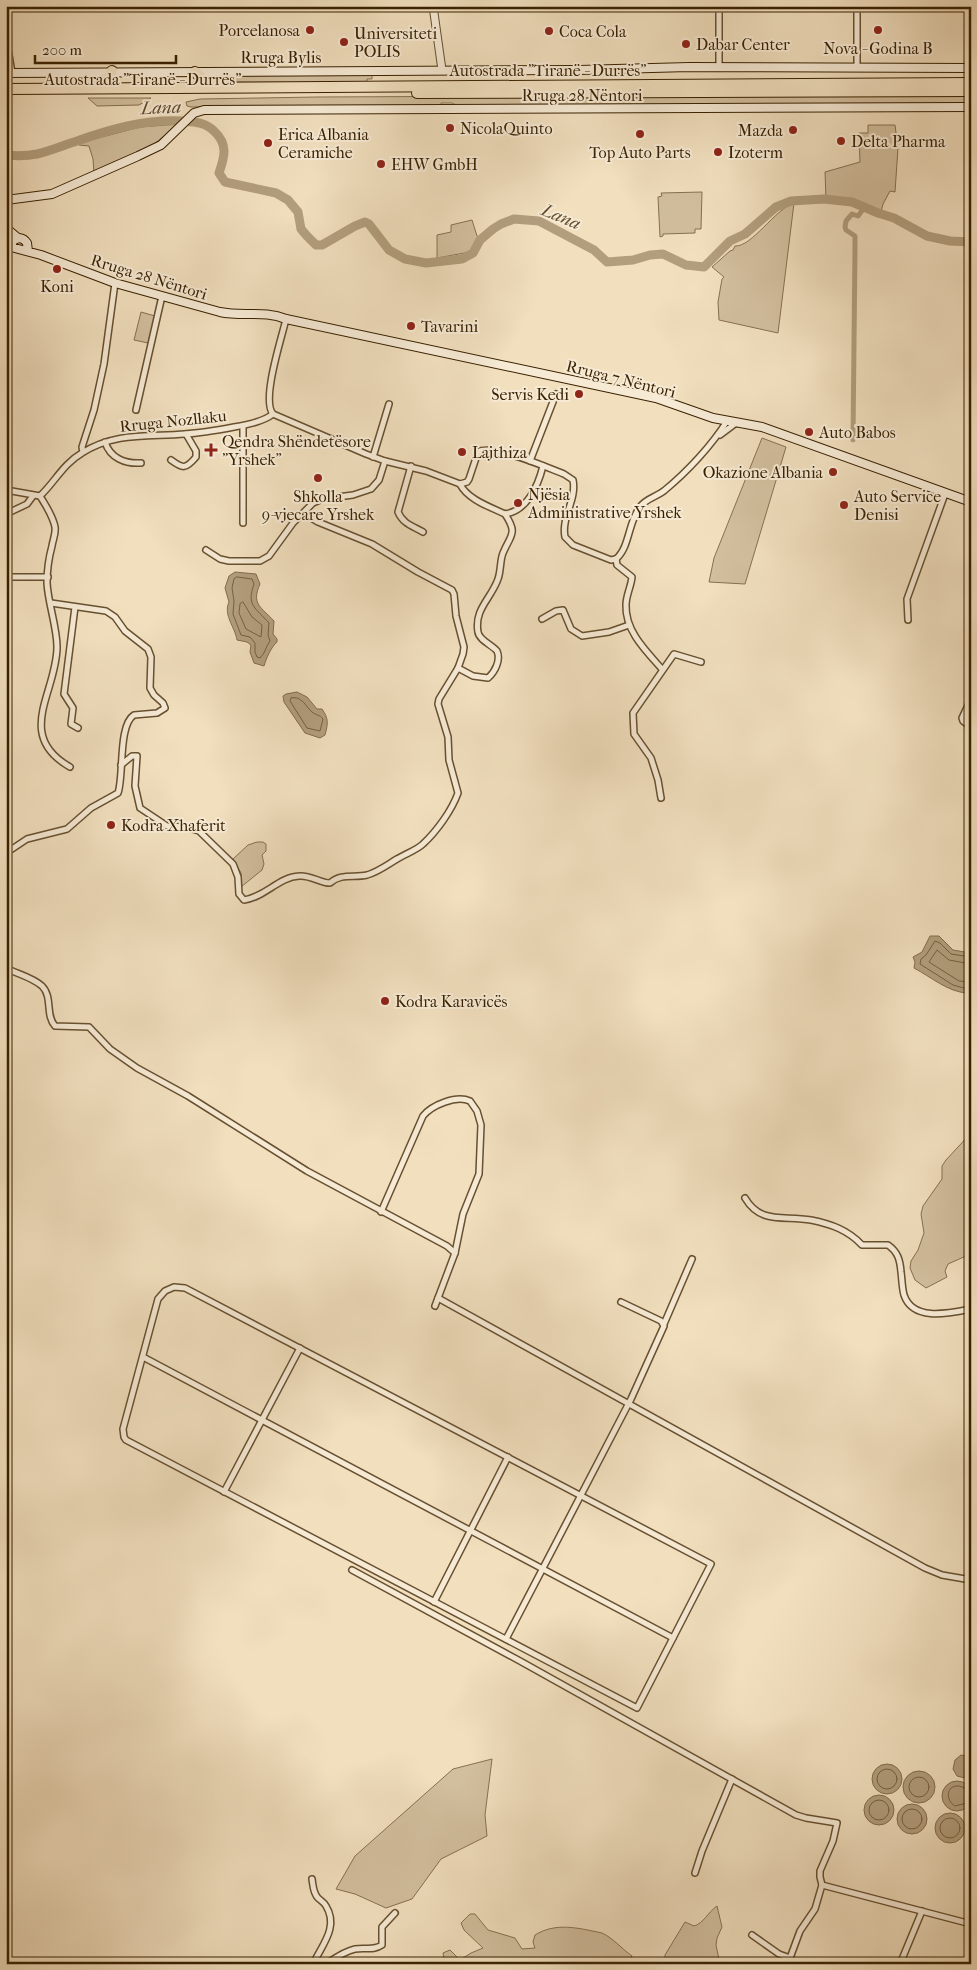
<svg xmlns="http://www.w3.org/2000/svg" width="977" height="1970" viewBox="0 0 977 1970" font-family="'IM FELL French Canon',serif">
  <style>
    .green { fill: #d2bf9e; stroke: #86704f }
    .water { fill: #b29e7d; stroke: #826c4b }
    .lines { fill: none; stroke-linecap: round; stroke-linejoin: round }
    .shore { stroke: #76603e; stroke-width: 1 }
    .canal { stroke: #b29e7d; stroke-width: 5 }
    .river { stroke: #b29e7d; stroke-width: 9 }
    .minor-casing { stroke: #675030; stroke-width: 8 }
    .tertiary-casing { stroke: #675030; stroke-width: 9 }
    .secondary-casing { stroke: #392100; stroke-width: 10 }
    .motorway-casing { stroke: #392100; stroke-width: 12 }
    .minor { stroke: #f6ead5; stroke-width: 5 }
    .tertiary { stroke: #f6ead5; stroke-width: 7 }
    .secondary { stroke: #f6ead5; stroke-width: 8 }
    .motorway { stroke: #f1dfbe; stroke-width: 10 }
    .poi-dot { fill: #8f2418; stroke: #f6ead5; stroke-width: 2 }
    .labels { text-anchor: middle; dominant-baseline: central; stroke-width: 4; stroke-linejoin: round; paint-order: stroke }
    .poi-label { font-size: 16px; fill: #392100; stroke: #f6ead5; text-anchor: start }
    .street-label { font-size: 16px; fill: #392100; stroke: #f6ead5 }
    .water-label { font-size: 18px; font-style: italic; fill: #634d2c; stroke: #f6ead5 }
  </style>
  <rect width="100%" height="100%" fill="#f1dfbe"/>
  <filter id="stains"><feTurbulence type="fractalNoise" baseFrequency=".004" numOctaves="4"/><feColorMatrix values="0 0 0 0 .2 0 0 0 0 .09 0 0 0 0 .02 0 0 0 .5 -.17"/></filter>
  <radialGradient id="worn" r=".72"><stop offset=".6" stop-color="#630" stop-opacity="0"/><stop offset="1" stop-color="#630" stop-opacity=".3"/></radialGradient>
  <g class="green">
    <path d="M372,73v6h-5v4l-147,-1 -16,-8z"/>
    <path d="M971,94v9l-513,3 -6,-3h-11v2l-250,2 -4,-1 -1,-4 14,-3 117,-2z"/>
    <path d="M88,98h63l-12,7 -42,1z"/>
    <path d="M179,124l-30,24 -55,25 -1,-14 -4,-13 -10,-1v-2l61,-16z"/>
    <path d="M868,125h27l3,23 -3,44 -5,-1 -7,13 -2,8 -27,-12 -28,-2 -1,-26 35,-10 -1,-29h9z"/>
    <path d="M702,192l-1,37h-6v4l-32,1v2l-3,1 -2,-40 4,-1 -1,-3z"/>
    <path d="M794,203l-16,130 -59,-13 -1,-18 4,-23 2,-2 -12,-10 18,-16 3,-1 2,-4c17,1 40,-37 59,-43z"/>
    <path d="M472,220l5,16 2,1 -9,15 -33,6v-23l14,-3v-7z"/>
    <path d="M141,312l14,4 -7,27 -14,-3z"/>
    <path d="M762,438l24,9 -41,137 -36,-2 5,-24z"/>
    <path d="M257,842h6l3,2v7l-4,4 2,9 -2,6 -21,17v-14l-8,-14 15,-14z"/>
    <path d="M971,1133v119l-5,4 -18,8 -3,7 2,6 -21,11 -11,-8 -5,-12 1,-7 7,-11 6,-17 -3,-19 2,-8 19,-27v-13l4,-6z"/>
    <path d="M492,1759l-7,56 2,21 -46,23 -29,40 -26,9 -31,-14 -19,-5 19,-33 98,-87z"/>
    <path d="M717,1906l5,21 -5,11 -1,7 4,19h-55v-9l20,-33 9,4c10,-3 13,-13 23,-20z"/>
    <path d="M470,1914h5l13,16 27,8 7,11 13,-1 -2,-6 2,-7c21,-13 43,-7 67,-2 11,5 20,16 30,23l-3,8h-180l-5,-5 -1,-6 7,-3 10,10 11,-7 12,-5 -19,-18 -3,-7z"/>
  </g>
  <g class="water">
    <path d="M235,572l21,2 4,10c-9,20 1,23 14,37l-1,13 4,5v3c-6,5 -11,17 -13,24l-10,-3 -4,-11 1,-7 -4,-3 -10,-2c-2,-13 -14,-25 -8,-38l-4,-14 4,-12z"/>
    <path d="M297,692l10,5 10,12h5c7,10 6,15 3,26l-5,3 -15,-5 -21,-31 -1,-6 3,-2z"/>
    <path d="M930,936h9l14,14 18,3v44l-3,-1 -1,-3c-19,-1 -36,-16 -53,-25l1,-6 -2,-5 9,-5z"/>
    <path d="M961,1755l10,2v19l-6,2 -8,-2 -4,-7 2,-9z"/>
    <circle cx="887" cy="1779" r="15"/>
    <circle cx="919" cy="1787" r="16"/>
    <circle cx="957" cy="1796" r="15"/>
    <circle cx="879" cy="1810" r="15"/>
    <circle cx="912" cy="1819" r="15"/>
    <circle cx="950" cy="1828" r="15"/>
  </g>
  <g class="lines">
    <g class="shore">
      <path d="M237,577l15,2 2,5c-8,22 2,24 15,39l-1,12 2,6c-4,5 -5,13 -10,17l-3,-1 -2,-5v-9l-5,-6 -9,-2 -8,-21 1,-13 -2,-13 2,-9z"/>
      <path d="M243,602l9,15 10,8 -1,12 -15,-8 -7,-16 1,-9z"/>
      <path d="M297,698c8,3 9,9 15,14 5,4 7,2 11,7l-3,12 -13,-3 -17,-27 1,-3z"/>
      <path d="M971,957l-20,-3 -11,-11 -5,-2 -9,14 -5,4 -1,5 33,21 18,5"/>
      <path d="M971,964l-22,-4 -12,-10 -8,12 30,19 12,1"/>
      <circle cx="887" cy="1779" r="10"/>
      <circle cx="919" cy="1787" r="10"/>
      <path d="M971,1791c-5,-1 -7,-4 -12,-5 -14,-1 -13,15 -4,20l16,-4"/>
      <circle cx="879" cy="1810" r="10"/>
      <circle cx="912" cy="1819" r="10"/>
      <circle cx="950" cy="1828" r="10"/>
    </g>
    <path class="canal" d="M853,440l2,-192v-12l-9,-6 -1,-3 1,-6 6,-7 6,2 6,-8"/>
    <path class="river" d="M6,155c10,1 21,1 31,-1 13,-3 27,-9 40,-13 34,-12 69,-22 105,-20 13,1 23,1 32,10 14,13 11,25 5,42l6,9 51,11 12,7 10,12 3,17 6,7 9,9h6l33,-19 10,-4 4,2 20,26 16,9 21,4 36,-4 11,-6 7,-13 13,-11 8,-5 13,-5 25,2 55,29 13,12 26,-2 17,-5 13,-1 23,11 18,2 26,-26 15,-7 31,-27 15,-6 33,-2 28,3 26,11 16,5 33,18 23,5 21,1"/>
    <defs>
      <g id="minor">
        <path d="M6,37l6,36"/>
        <path d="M719,68v-62"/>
        <path d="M857,68v-62"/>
        <path d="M286,319c-4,18 -25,81 -13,95l93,40 19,7 41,10 34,13c7,15 30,23 45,30 22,-3 33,-28 38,-48"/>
        <path d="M136,410l26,-114"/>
        <path d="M243,426v97"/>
        <path d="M720,435l16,-12"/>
        <path d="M105,442c5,16 20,22 36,21"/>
        <path d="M83,452l-1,-5 12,-37 10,-46 11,-81"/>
        <path d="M373,457l16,-53"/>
        <path d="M171,460c12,9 15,9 25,-3v-6l-10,-17"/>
        <path d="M530,461l26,-67"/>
        <path d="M411,466l-13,46c5,12 15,14 25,20"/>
        <path d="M460,484l7,-2 2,-3 9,-27c14,-9 70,16 86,22l9,6c4,20 -12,37 -8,57l8,8 38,15 5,-1"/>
        <path d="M6,490l34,6c15,-14 23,-32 42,-43 33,-21 66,-16 103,-19 16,-1 33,-4 49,-7 13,-2 29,-5 39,-13"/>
        <path d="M40,496c6,10 13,20 15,31 1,7 -2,12 -3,19 -3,11 -5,25 -5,37 1,20 10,44 10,64 0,45 -43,88 13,120"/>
        <path d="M6,514l21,-10 6,-8"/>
        <path d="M206,550l14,9 9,2h31l9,-5 24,-33 20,-20 9,-4 31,-4 18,-6 8,-9 6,-19"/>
        <path d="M616,559c14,-12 12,-37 24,-52 6,-9 17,-10 25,-17 23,-19 47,-45 62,-69"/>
        <path d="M616,559l1,6 15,12c-1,10 -6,18 -6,28 -1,26 20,46 36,64"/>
        <path d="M13,577h35"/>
        <path d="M75,607l-11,87 9,14 -2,16 7,4"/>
        <path d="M542,619l14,-8 7,-1 8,19 11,7 27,-4 20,-7"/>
        <path d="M908,620l-1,-21 38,-105"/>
        <path d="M458,668l15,8 15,2c7,-6 13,-18 9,-27 -5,-6 -18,-11 -19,-19 -4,-23 13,-33 20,-53 3,-8 2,-19 5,-26 8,-19 15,-19 2,-39"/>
        <path d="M971,699l-9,19 1,3 8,6"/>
        <path d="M121,765l11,-9h5l-2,30 5,22 27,18 19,1 13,4 34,33 5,13 1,17 5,6c21,-3 35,-23 55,-24 12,-1 21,7 31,7 11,-10 24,-5 37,-8 11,-3 20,-10 30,-16 8,-5 20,-9 26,-15 14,-13 29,-34 35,-51l-9,-33 -1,-23 -10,-33 1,-5 19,-31 5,-14 1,-7 -8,-31 -2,-22 -2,-4 -34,-18 -46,-28 -54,-22 -13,-8"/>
        <path d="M661,798l-3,-18 -7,-22 -17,-24 -1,-21 41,-59 27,8"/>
        <path d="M6,853l21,-14 40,-10 24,-21 27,-15c6,-17 0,-68 16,-78l23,-2 8,-5 -2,-5 -9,-8 -4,-7 1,-31 -3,-8 -23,-18 -10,-14 -9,-6 -55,-8"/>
        <path d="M6,968c11,6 26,9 36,18 11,11 3,29 13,40l34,1 21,22 27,19 51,28 119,75 140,75 8,7"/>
        <path d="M745,1198c16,27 39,17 66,22 20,4 37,10 51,25h26c10,7 12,15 13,27 1,7 1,16 3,23 9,27 46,18 67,14"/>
        <path d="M381,1212l42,-96c9,-11 33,-21 47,-15l7,10 4,14 -2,49 -16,40 -8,39 -20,53"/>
        <path d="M174,1287l11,1 526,276 -74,144 -511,-268 -2,-3 -1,-8 35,-130 7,-8z"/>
        <path d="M438,1298l487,270 17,7 29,5"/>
        <path d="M664,1324l28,-65"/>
        <path d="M143,1357l530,281"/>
        <path d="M224,1492l76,-144"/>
        <path d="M352,1570l168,91 276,154 10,3 31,5 -4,18 -13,30v6l2,8 -7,24 -15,22 -10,27 -11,-4 -27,-19"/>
        <path d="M434,1602l74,-145"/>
        <path d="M506,1639l125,-240 33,-73 -3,-5 -40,-19"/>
        <path d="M695,1873l7,-22 30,-72"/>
        <path d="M312,1879c1,6 1,14 6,19 3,3 6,4 8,8 13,21 -4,39 -13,58"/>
        <path d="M822,1885l149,39"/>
        <path d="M326,1964c9,-6 19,-13 29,-15 10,-2 18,2 27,-4v-18l13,-14"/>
        <path d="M900,1964l22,-53"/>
      </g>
      <path id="tertiary" d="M433,6l9,64"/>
      <g id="secondary">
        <path d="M6,73l573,-3 110,-3 282,1"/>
        <path d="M6,200l46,-6 86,-38 23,-11 33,-32 10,-3 767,-3"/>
        <path d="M6,228l12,10"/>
        <path d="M28,251l-1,-8c-4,-6 -9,-6 -14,-2l-2,6 30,8 74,28 105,29c23,5 44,-2 66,7l370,79 57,20 49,9 209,75"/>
      </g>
      <g id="motorway">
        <path d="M195,72l9,8 14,3"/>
        <path d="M91,84l18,-6 3,-7"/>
        <path d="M6,89l965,-6"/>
        <path d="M417,93l554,-2"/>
      </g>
    </defs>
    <use href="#minor" class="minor-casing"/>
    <use href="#tertiary" class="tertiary-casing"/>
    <use href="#secondary" class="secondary-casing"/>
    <use href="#motorway" class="motorway-casing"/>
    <use href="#minor" class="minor"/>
    <use href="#tertiary" class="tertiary"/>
    <use href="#secondary" class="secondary"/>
    <use href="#motorway" class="motorway"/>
  </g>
  <g class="poi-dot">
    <circle cx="310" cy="30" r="5"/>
    <circle cx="878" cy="30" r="5"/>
    <circle cx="549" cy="31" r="5"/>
    <circle cx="344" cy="42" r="5"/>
    <circle cx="686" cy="44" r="5"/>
    <circle cx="450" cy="128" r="5"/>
    <circle cx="793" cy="130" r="5"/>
    <circle cx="640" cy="134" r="5"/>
    <circle cx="841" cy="141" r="5"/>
    <circle cx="268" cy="143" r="5"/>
    <circle cx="718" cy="152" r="5"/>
    <circle cx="381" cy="164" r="5"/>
    <circle cx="57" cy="269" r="5"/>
    <circle cx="411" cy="326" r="5"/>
    <circle cx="579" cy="394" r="5"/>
    <circle cx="809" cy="432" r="5"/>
    <path d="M208.5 442.5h5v5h5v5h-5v5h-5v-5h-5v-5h5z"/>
    <circle cx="462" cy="452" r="5"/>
    <circle cx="833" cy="472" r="5"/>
    <circle cx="318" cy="478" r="5"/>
    <circle cx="518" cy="503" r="5"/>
    <circle cx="844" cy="505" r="5"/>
    <circle cx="111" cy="825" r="5"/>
    <circle cx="385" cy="1001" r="5"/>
  </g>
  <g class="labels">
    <g class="poi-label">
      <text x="300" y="30" text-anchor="end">Porcelanosa</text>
      <text x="559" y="31">Coca Cola</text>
      <text x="354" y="33">Universiteti<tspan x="354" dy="18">POLIS</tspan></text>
      <text x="696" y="44">Dabar Center</text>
      <text x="878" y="48" text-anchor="middle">Nova - Godina B</text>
      <text x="460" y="128">NicolaQuinto</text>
      <text x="783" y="130" text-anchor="end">Mazda</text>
      <text x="278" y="134">Erica Albania<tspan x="278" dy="18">Ceramiche</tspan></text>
      <text x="851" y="141">Delta Pharma</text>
      <text x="640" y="152" text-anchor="middle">Top Auto Parts</text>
      <text x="728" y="152">Izoterm</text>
      <text x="391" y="164">EHW GmbH</text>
      <text x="57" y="286" text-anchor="middle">Koni</text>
      <text x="421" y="326">Tavarini</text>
      <text x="569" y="394" text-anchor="end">Servis Kedi</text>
      <text x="819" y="432">Auto Babos</text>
      <text x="222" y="441">Qendra Shëndetësore<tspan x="222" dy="18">"Yrshek"</tspan></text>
      <text x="472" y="452">Lajthiza</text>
      <text x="823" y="472" text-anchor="end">Okazione Albania</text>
      <text x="528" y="494">Njësia<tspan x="528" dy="18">Administrative Yrshek</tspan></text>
      <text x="318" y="496" text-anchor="middle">Shkolla<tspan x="318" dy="18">9-vjecare Yrshek</tspan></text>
      <text x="854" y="496">Auto Service<tspan x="854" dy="18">Denisi</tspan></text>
      <text x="121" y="825">Kodra Xhaferit</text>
      <text x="395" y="1001">Kodra Karavicës</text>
    </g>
    <g class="street-label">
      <text x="281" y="57">Rruga Bylis</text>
      <text x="548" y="70">Autostrada "Tiranë - Durrës"</text>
      <text x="143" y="79">Autostrada "Tiranë - Durrës"</text>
      <text x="582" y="95">Rruga 28 Nëntori</text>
      <text transform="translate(149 277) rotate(17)">Rruga 28 Nëntori</text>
      <text transform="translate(621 379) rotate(14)">Rruga 7 Nëntori</text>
      <text transform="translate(173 421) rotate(-6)">Rruga Nozllaku</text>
    </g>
    <g class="water-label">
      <text transform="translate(161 108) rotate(-2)">Lana</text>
      <text transform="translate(561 217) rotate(23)">Lana</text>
    </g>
  </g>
  <rect width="977" height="1970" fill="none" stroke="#f1dfbe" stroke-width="25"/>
  <rect x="8" y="8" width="962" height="1955" fill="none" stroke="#392100" stroke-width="2.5"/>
  <rect x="12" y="12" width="952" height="1945" fill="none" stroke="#392100"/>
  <path d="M35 55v8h141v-8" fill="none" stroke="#392100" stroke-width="2.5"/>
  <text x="42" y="55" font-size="15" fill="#392100" stroke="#f6ead5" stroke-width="4" paint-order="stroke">200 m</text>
  <rect width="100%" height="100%" filter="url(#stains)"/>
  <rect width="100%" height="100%" fill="url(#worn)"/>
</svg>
